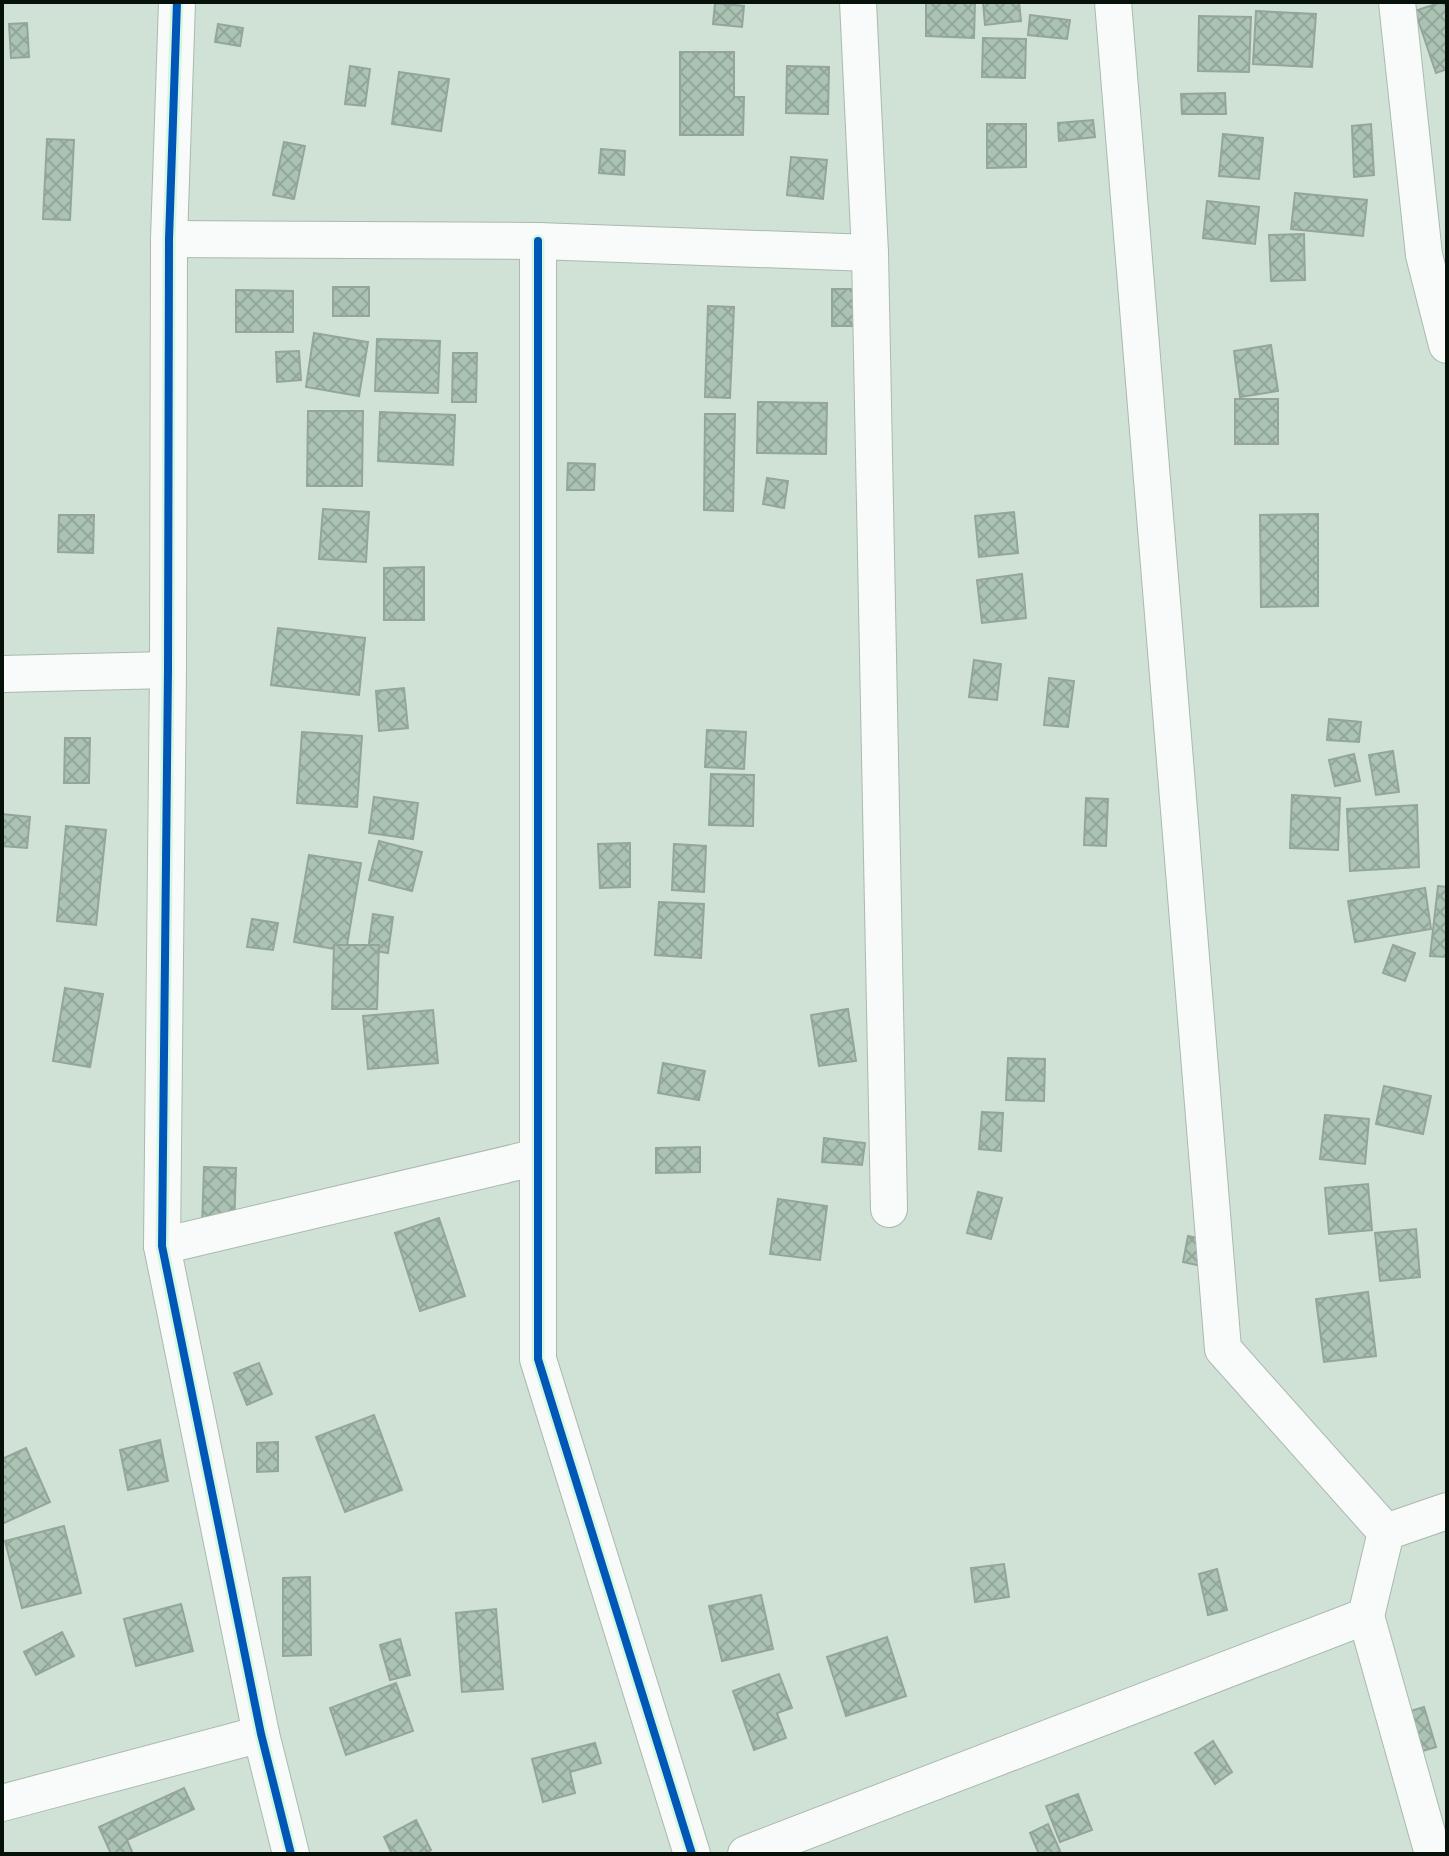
<svg xmlns="http://www.w3.org/2000/svg" width="1449" height="1856" viewBox="0 0 1449 1856" font-family="'Alegreya Sans',sans-serif">
  <style>
    .building { fill: url(#building-cross-hatch); stroke: #96a59b; stroke-width: 2 }
    .lines { fill: none; stroke-linecap: round; stroke-linejoin: round }
    .minor-casing { stroke: #abb9b0; stroke-width: 38 }
    .minor { stroke: #f8fbf9; stroke-width: 36 }
    .cycleway-casing { stroke: #d4f7e0; stroke-width: 13 }
    .cycleway { stroke: #0057b8; stroke-width: 8 }
  </style>
  <defs>
    <pattern id="building-cross-hatch" width="8" height="8" patternUnits="userSpaceOnUse" patternTransform="scale(2)"><rect width="8" height="8" fill="#aac3b3"/><path d="M0 0l8 8M0 8l8-8" fill="none" stroke="#91a699"/></pattern>
  </defs>
  <rect width="100%" height="100%" fill="#cfe2d5"/>
  <g class="building">
    <path d="M926,2h49l-1,36 -48,-2z"/>
    <path d="M983,2h36l2,19 -36,4z"/>
    <path d="M1442,2h5v67l-11,4 -21,-62z"/>
    <path d="M715,3l29,3 -2,21 -29,-3z"/>
    <path d="M1256,11l60,3 -4,53 -59,-3z"/>
    <path d="M1030,15l40,5 -3,19 -39,-4z"/>
    <path d="M1199,16l52,1 -2,55 -51,-1z"/>
    <path d="M27,23l2,34 -18,1 -2,-34z"/>
    <path d="M218,24l25,4 -3,18 -25,-4z"/>
    <path d="M983,38l43,1 -1,39 -43,-1z"/>
    <path d="M680,52h54v45h10l-1,38h-63z"/>
    <path d="M350,66l20,3 -5,37 -20,-2z"/>
    <path d="M787,66l42,1 -1,47 -42,-1z"/>
    <path d="M399,72l50,7 -8,52 -49,-7z"/>
    <path d="M1225,93l1,21h-44l-1,-20z"/>
    <path d="M1093,120l2,17 -36,4 -1,-18z"/>
    <path d="M987,124h39v43l-39,1z"/>
    <path d="M1371,124l3,51 -20,2 -2,-51z"/>
    <path d="M1223,134l40,4 -4,41 -40,-3z"/>
    <path d="M47,139l27,1 -4,80 -27,-1z"/>
    <path d="M284,142l21,4 -11,53 -21,-4z"/>
    <path d="M601,149l24,2 -1,24 -25,-2z"/>
    <path d="M791,157l36,3 -4,39 -36,-4z"/>
    <path d="M1295,193l72,7 -4,36 -72,-7z"/>
    <path d="M1207,201l52,6 -4,37 -52,-6z"/>
    <path d="M1304,234l1,46 -34,1 -2,-46z"/>
    <rect x="333" y="287" width="36" height="29"/>
    <path d="M832,289h26l-1,37h-25z"/>
    <path d="M236,290l57,1v41h-57z"/>
    <path d="M708,306l26,1 -4,91 -25,-1z"/>
    <path d="M314,333l54,9 -9,54 -53,-9z"/>
    <path d="M377,339l63,2 -2,52 -63,-2z"/>
    <path d="M1271,345l7,46 -38,6 -6,-46z"/>
    <path d="M299,351l2,29 -24,2 -1,-30z"/>
    <path d="M453,353h24l-1,49h-24z"/>
    <rect x="1235" y="399" width="43" height="45"/>
    <path d="M758,402l69,1 -1,51 -69,-1z"/>
    <path d="M308,411h55l-1,75h-55z"/>
    <path d="M380,412l75,3 -2,50 -75,-4z"/>
    <path d="M705,414h30l-2,97 -29,-1z"/>
    <path d="M568,463l27,1 -1,26h-27z"/>
    <path d="M767,478l21,3 -4,27 -21,-4z"/>
    <path d="M323,509l46,3 -3,50 -47,-3z"/>
    <path d="M1014,512l4,41 -39,4 -4,-41z"/>
    <path d="M1318,514v92l-57,1 -1,-92z"/>
    <path d="M59,515h35l-1,38 -35,-1z"/>
    <path d="M424,567v53h-40v-52z"/>
    <path d="M1022,574l4,44 -44,5 -5,-43z"/>
    <path d="M278,628l87,10 -6,57 -88,-10z"/>
    <path d="M974,660l27,4 -4,36 -28,-3z"/>
    <path d="M1049,678l25,3 -6,46 -24,-2z"/>
    <path d="M404,688l4,40 -29,3 -3,-40z"/>
    <path d="M1329,719l32,3 -2,20 -32,-2z"/>
    <path d="M707,730l39,2 -2,37 -39,-2z"/>
    <path d="M302,732l60,4 -5,71 -60,-4z"/>
    <path d="M65,738h25l-1,45h-25z"/>
    <path d="M1393,751l6,41 -23,3 -7,-40z"/>
    <path d="M1354,754l6,27 -25,5 -6,-26z"/>
    <path d="M711,774l43,1 -1,51 -44,-1z"/>
    <path d="M1292,795l48,3 -2,52 -48,-2z"/>
    <path d="M374,797l44,6 -5,36 -44,-6z"/>
    <path d="M1086,798l22,1 -2,47 -22,-1z"/>
    <path d="M1417,805l2,62 -69,4 -3,-62z"/>
    <path d="M2,814l28,3 -3,31 -25,-2z"/>
    <path d="M66,826l40,4 -10,95 -39,-4z"/>
    <path d="M379,841l43,11 -10,39 -43,-11z"/>
    <path d="M630,843v44l-30,1 -2,-44z"/>
    <path d="M674,844l32,2 -2,46 -32,-2z"/>
    <path d="M309,855l52,8 -15,88 -52,-9z"/>
    <path d="M1438,886l9,1v70l-17,-1z"/>
    <path d="M1425,888l6,41 -76,13 -7,-41z"/>
    <path d="M659,902l45,2 -3,54 -46,-3z"/>
    <path d="M373,914l20,3 -5,36 -20,-3z"/>
    <path d="M252,919l26,4 -5,27 -26,-3z"/>
    <path d="M334,945h45l-2,64h-45z"/>
    <path d="M1393,945l22,8 -10,28 -22,-8z"/>
    <path d="M65,988l38,6 -13,73 -37,-6z"/>
    <path d="M848,1009l8,52 -37,5 -8,-51z"/>
    <path d="M433,1010l5,53 -70,6 -5,-53z"/>
    <path d="M1008,1058l37,1 -1,42 -38,-1z"/>
    <path d="M663,1063l42,8 -6,29 -41,-7z"/>
    <path d="M1384,1086l47,10 -8,38 -47,-10z"/>
    <path d="M982,1112l21,1 -2,38 -22,-2z"/>
    <path d="M1325,1115l44,4 -4,45 -45,-5z"/>
    <path d="M824,1138l41,5 -3,22 -40,-3z"/>
    <path d="M700,1147v25l-44,1v-25z"/>
    <path d="M204,1167l32,1 -2,61 -32,-1z"/>
    <path d="M1368,1184l4,46 -43,4 -4,-46z"/>
    <path d="M978,1192l24,6 -11,41 -24,-6z"/>
    <path d="M778,1199l49,7 -7,54 -50,-6z"/>
    <path d="M439,1218l26,78 -45,15 -25,-78z"/>
    <path d="M1416,1229l4,48 -40,4 -5,-48z"/>
    <path d="M1188,1236l19,4 -5,26 -19,-4z"/>
    <path d="M1368,1292l8,64 -52,6 -8,-63z"/>
    <path d="M259,1363l13,31 -25,11 -13,-32z"/>
    <path d="M374,1415l28,75 -57,22 -29,-75z"/>
    <path d="M160,1440l8,41 -40,9 -8,-40z"/>
    <path d="M278,1442v29l-21,1v-29z"/>
    <path d="M26,1448l24,54 -48,22v-65z"/>
    <path d="M64,1526l17,67 -59,15 -17,-67z"/>
    <path d="M1004,1564l5,33 -34,5 -4,-34z"/>
    <path d="M1217,1569l10,41 -19,5 -9,-41z"/>
    <path d="M310,1577l1,78 -28,1v-78z"/>
    <path d="M761,1595l12,54 -51,12 -13,-55z"/>
    <path d="M181,1604l12,47 -57,15 -12,-47z"/>
    <path d="M496,1609l7,80 -41,3 -6,-79z"/>
    <path d="M62,1632l12,24 -38,19 -12,-23z"/>
    <path d="M887,1637l19,59 -60,20 -19,-59z"/>
    <path d="M400,1639l10,36 -20,5 -10,-35z"/>
    <path d="M779,1674l13,34 -15,5 9,25 -32,12 -21,-59z"/>
    <path d="M396,1683l17,48 -67,24 -16,-47z"/>
    <path d="M1424,1707l12,40 -37,11 -12,-40z"/>
    <path d="M1213,1741l19,31 -17,12 -20,-31z"/>
    <path d="M595,1743l6,20 -31,9 5,21 -32,9 -11,-43z"/>
    <path d="M184,1788l10,21 -67,31 6,14h-22l-12,-27z"/>
    <path d="M1078,1794l14,36 -32,12 -14,-36z"/>
    <path d="M416,1820l15,30 -8,4h-31l-8,-17z"/>
    <path d="M1048,1824l12,27 -6,3h-15l-9,-21z"/>
  </g>
  <g class="lines">
    <defs>
      <g id="minor">
        <path d="M177,2l-8,237 -1,431 -6,576 99,488 30,120"/>
        <path d="M858,2l12,251 19,956"/>
        <path d="M1113,2l110,1347 163,183"/>
        <path d="M1397,2l27,253 23,90"/>
        <path d="M169,239l369,2 332,12"/>
        <path d="M538,241v1118l154,495"/>
        <path d="M2,674l166,-4"/>
        <path d="M162,1246l376,-89"/>
        <path d="M1366,1616l67,238"/>
        <path d="M2,1803l259,-69"/>
        <path d="M746,1854l620,-238 20,-84 61,-21"/>
      </g>
    </defs>
    <use href="#minor" class="minor-casing"/>
    <use href="#minor" class="minor"/>
    <defs>
      <g id="cycleway">
        <path d="M177,2l-8,237 -1,431 -6,576 99,488 30,120"/>
        <path d="M538,241v1118l154,495"/>
      </g>
    </defs>
    <use href="#cycleway" class="cycleway-casing"/>
    <use href="#cycleway" class="cycleway"/>
  </g>
  <rect width="1449" height="1856" fill="none" stroke="#051109" stroke-width="8"/>
</svg>
